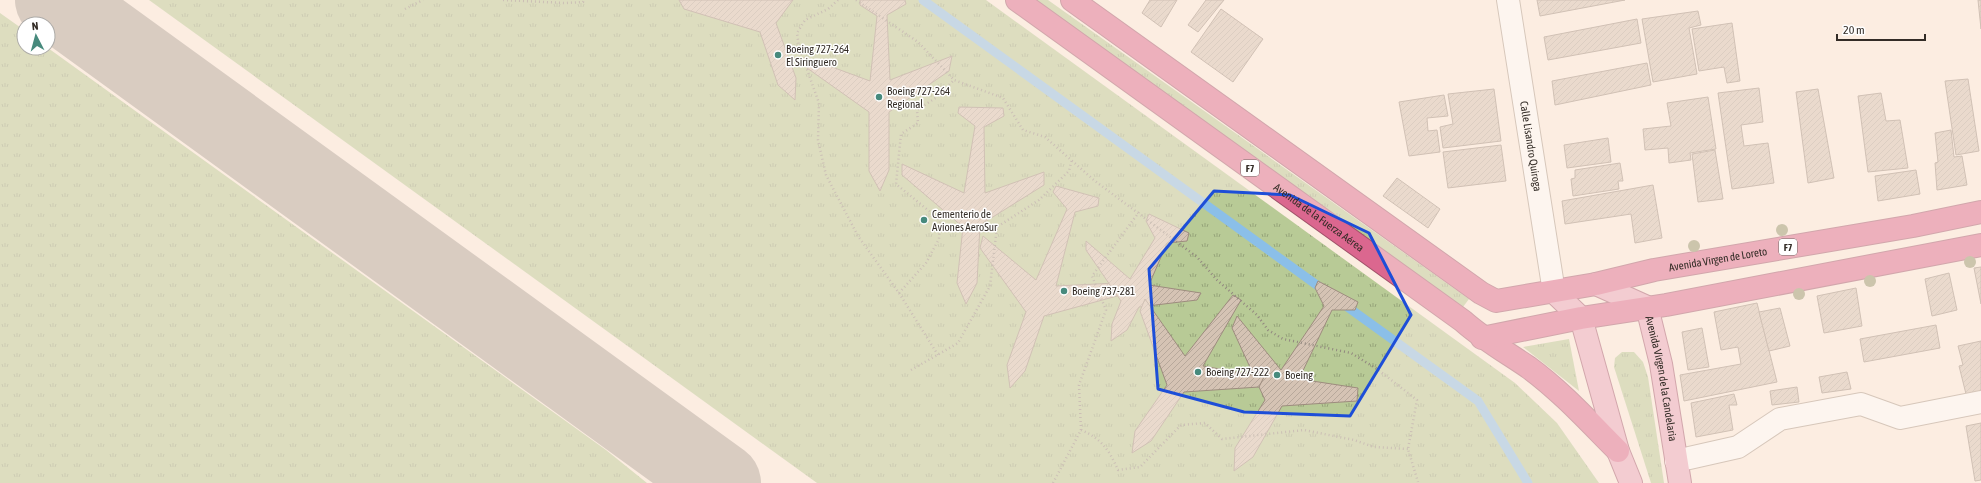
<svg xmlns="http://www.w3.org/2000/svg" width="1981" height="483" viewBox="0 0 1981 483" font-family="'Asap Condensed',sans-serif">
  <style>
    .grass { fill: url(#grass-tufts) }
    .lines { fill: none; stroke-linecap: round; stroke-linejoin: round }
    .stream { stroke: #8bbfe8; stroke-width: 9 }
    .taxiway { stroke: #b0a49a; stroke-width: 80 }
    .building { fill: url(#building-hatch); stroke: #9d8c7e }
    .minor-casing { stroke: #aa998a; stroke-width: 24 }
    .major-casing { stroke: #a0526a; stroke-width: 24 }
    .highway-casing { stroke: #a0526a; stroke-width: 24 }
    .path { stroke: #92887f; stroke-width: 2.5; stroke-dasharray: 1 3; stroke-linecap: butt }
    .minor { stroke: #fff; stroke-width: 22 }
    .major { stroke: #e9a4bc; stroke-width: 22 }
    .highway { stroke: #db678f; stroke-width: 22 }
    .tree { fill: #92946c }
    .marked { fill: none; stroke: #1d4ed8; stroke-width: 3; stroke-linejoin: round }
    .poi-dot { fill: #478a7d; stroke: #fff; stroke-width: 1.5 }
    .labels { text-anchor: middle; dominant-baseline: central; stroke-width: 3; stroke-linejoin: round; paint-order: stroke }
    .shield { fill: #fff; stroke: #706b67; stroke-width: 1 }
    .shield-label { font-size: 10px; font-weight: bold; fill: #332c26 }
    .poi-label { font-size: 11px; fill: #332c26; stroke: #fff; text-anchor: start }
    .street-label { font-size: 11px; fill: #332c26; stroke: #fff }
  </style>
  <defs>
    <pattern id="grass-tufts" width="24" height="20" patternUnits="userSpaceOnUse"><rect width="24" height="20" fill="#b8ca96"/><path d="M3 7l-1-3M5 7V3M7 7l1-3M15 17l-1-3M17 17v-4M19 17l1-3" fill="none" stroke="#96a47a"/></pattern>
    <pattern id="building-hatch" width="6" height="6" patternUnits="userSpaceOnUse"><rect width="6" height="6" fill="#d5c3b4"/><path d="M-1 1l2-2M0 6l6-6M5 7l2-2" fill="none" stroke="#b7a89b"/></pattern>
  </defs>
  <rect width="100%" height="100%" fill="#fcede1"/>
  <g class="grass">
    <path d="M149,0h837l529,383 42,40 42,60h-782z"/>
    <path d="M1030,0h18l421,299 -6,8z"/>
    <path d="M0,13l24,17v18h24l558,402 41,33h-647z"/>
    <path d="M1569,339l10,52 -56,-44z"/>
    <path d="M1622,352h12l9,10 5,15 16,106h-13l-37,-116 1,-9z"/>
  </g>
  <g class="lines">
    <g class="stream">
      <path d="M923,0l402,291"/>
      <path d="M1342,303l136,98 50,82"/>
    </g>
    <path class="taxiway" d="M55,0l666,483"/>
  </g>
  <g class="building">
    <path d="M679,0h114l-17,23 20,55 -1,22 -17,-15 -18,-53 -76,-23z"/>
    <path d="M860,0h45l1,4 -19,11 3,65 62,-24 -3,15 -60,41v58l-9,21 -11,-20v-59l-62,-44 -2,-11 65,24 7,-65 -17,-11z"/>
    <path d="M1150,0h27l-16,27 -19,-14z"/>
    <path d="M1206,0h18l-26,32 -10,-7z"/>
    <path d="M1537,0h88l-85,16z"/>
    <path d="M1978,0h3v29z"/>
    <path d="M1221,9l42,30 -30,43 -42,-30z"/>
    <path d="M1698,11l3,14 -12,3 8,46 -44,8 -11,-63z"/>
    <path d="M1637,19l4,24 -93,17 -4,-23z"/>
    <path d="M1732,23l8,58 -13,2 -3,-16 -25,4 -7,-42z"/>
    <path d="M1647,63l4,22 -96,20 -3,-24z"/>
    <path d="M1968,79l11,72 -23,4 -11,-74z"/>
    <path d="M1759,88l4,34 -22,3 3,21 24,-3 6,40 -42,6 -14,-96z"/>
    <path d="M1494,89l7,52 -58,7 -3,-21 13,-3 -5,-30z"/>
    <path d="M1818,89l16,89 -26,5 -12,-91z"/>
    <path d="M1881,93l5,28 14,-1 8,48 -40,4 -10,-76z"/>
    <path d="M1444,95l4,21 -21,2 1,13 9,-1 3,22 -31,4 -10,-54z"/>
    <path d="M1708,97l8,52 -26,4 1,7 -22,3 -1,-15 -23,2 -2,-21 28,-3 -4,-23z"/>
    <path d="M959,107l44,1 1,8 -20,11 1,66 59,-21v13l-64,40 -3,58 -11,21 -9,-21 6,-56 -61,-52v-11l62,29 11,-67 -17,-13z"/>
    <path d="M1951,130l3,27 8,-1 5,29 -30,5 -2,-27 3,-1 -3,-29z"/>
    <path d="M1608,138l3,24 -44,6 -3,-23z"/>
    <path d="M1501,145l5,36 -58,7 -5,-36z"/>
    <path d="M1715,150l8,49 -25,3 -6,-48z"/>
    <path d="M1620,163l3,18h-5l1,8 -46,7 -2,-17 4,-1v-8z"/>
    <path d="M1916,170l4,24 -42,7 -3,-25z"/>
    <path d="M1397,178l43,31 -12,19 -45,-32z"/>
    <path d="M1653,185l9,53 -27,5 -4,-29 -66,10 -3,-23z"/>
    <path d="M1056,186l43,12 -1,8 -23,6 -19,74 60,-3 1,13 -73,20 -19,55 -15,17 -3,-23 19,-53 -46,-64 3,-12 53,44 31,-71 -14,-17z"/>
    <path d="M1149,214l40,19 -2,8 -20,2 -18,42 52,8 -4,7 -58,7 -12,23 -16,11 1,-17 9,-23 -35,-51v-9l44,38 25,-41 -9,-17z"/>
    <path d="M1981,267v37l-7,-36z"/>
    <path d="M1949,273l8,37 -25,6 -7,-37z"/>
    <path d="M1318,281l40,21 -3,8h-23l-33,69 59,9 -1,13 -75,5 -29,51 -19,14 1,-23 30,-48 -33,-72 5,-12 44,54 43,-64 -9,-18z"/>
    <path d="M1856,288l6,38 -38,7 -7,-37z"/>
    <path d="M1233,295l8,5 -38,66 61,11 -5,10 -75,5 -33,49 -19,12 3,-22 32,-46 -27,-74 5,-12 40,57z"/>
    <path d="M1757,303l20,79 -93,19 -4,-26 61,-11 -3,-17 -17,3 -7,-38z"/>
    <path d="M1780,308l10,38 -21,5 -10,-39z"/>
    <path d="M1936,325l4,23 -76,14 -4,-23z"/>
    <path d="M1702,328l7,39 -21,3 -6,-38z"/>
    <path d="M1981,341v50l-15,3 -7,-28 4,-1 -5,-19z"/>
    <path d="M1847,372l4,17 -29,4 -3,-16z"/>
    <path d="M1797,387l2,15 -27,3 -2,-14z"/>
    <path d="M1734,394l3,11h-8l4,25 -37,7 -5,-34z"/>
    <path d="M1981,423v57l-6,1 -9,-55z"/>
  </g>
  <g class="lines">
    <defs>
      <g id="minor">
        <path id="s1" d="M1508,0l46,292"/>
        <path d="M1676,461l62,-14 42,-28 81,-15 39,14 81,-16"/>
      </g>
      <g id="major">
        <path id="s2" d="M1596,284l51,23 14,57 19,119"/>
        <path d="M1554,292l27,26 37,133 13,32"/>
      </g>
      <g id="highway">
        <path id="s3" d="M1017,0l446,321c20,18 43,31 65,46 33,24 61,55 90,84"/>
        <path id="s4" d="M1072,0l409,293 15,8 100,-17 58,-14 259,-44 68,-14"/>
        <path d="M1482,338l99,-20 85,-13 315,-60"/>
      </g>
    </defs>
    <use href="#minor" class="minor-casing"/>
    <use href="#major" class="major-casing"/>
    <use href="#highway" class="highway-casing"/>
    <g class="path">
      <path d="M503,0l62,3 18,-1 1,-2"/>
      <path d="M838,0l-10,9 -23,11 -8,13 2,14 20,56 -1,37 8,35 32,61 41,57 39,62"/>
      <path d="M856,0l62,42 36,38 49,18 20,32 22,7 50,44 102,76 20,23 40,35 11,15 15,9 68,14 26,16 40,31 -9,49 10,33"/>
      <path d="M405,9l18,-9"/>
      <path d="M899,293l27,-30 13,-24 1,-19 -44,-36 5,-50 17,-11 -1,-13 20,-13 17,-17"/>
      <path d="M911,370l47,-27 32,-57 7,-59 42,-27 30,-29 3,-12"/>
      <path d="M1081,430c21,9 28,20 37,40l22,-3 41,-42 24,-2 17,16 82,-9 50,10 20,7 34,2"/>
      <path d="M1053,483l28,-53 -2,-45 27,-75 -14,-34 47,-64"/>
    </g>
    <use href="#minor" class="minor"/>
    <use href="#major" class="major"/>
    <use href="#highway" class="highway"/>
  </g>
  <g class="tree">
    <circle cx="1782" cy="230" r="6"/>
    <circle cx="1694" cy="246" r="6"/>
    <circle cx="1970" cy="262" r="6"/>
    <circle cx="1870" cy="281" r="6"/>
    <circle cx="1799" cy="294" r="6"/>
  </g>
  <path d="M0 0H1981V483H0ZM1214,191l76,4 79,38 42,82 -61,101 -106,-4 -86,-23 -9,-120z" fill="#fcede1" fill-opacity=".55" fill-rule="evenodd"/>
  <path class="marked" d="M1214,191l76,4 79,38 42,82 -61,101 -106,-4 -86,-23 -9,-120z"/>
  <g class="poi-dot">
    <circle cx="778" cy="55" r="4"/>
    <circle cx="879" cy="97" r="4"/>
    <circle cx="924" cy="220" r="4"/>
    <circle cx="1064" cy="291" r="4"/>
    <circle cx="1198" cy="372" r="4"/>
    <circle cx="1277" cy="375" r="4"/>
  </g>
  <g class="labels">
    <g class="shield">
      <rect x="1241" y="160" width="18" height="16" rx="3"/>
      <rect x="1779" y="239" width="18" height="16" rx="3"/>
    </g>
    <g class="shield-label">
      <text x="1250" y="168">F7</text>
      <text x="1788" y="247">F7</text>
    </g>
    <g class="poi-label">
      <text x="786" y="49">Boeing 727-264<tspan x="786" dy="13">El Siringuero</tspan></text>
      <text x="887" y="91">Boeing 727-264<tspan x="887" dy="13">Regional</tspan></text>
      <text x="932" y="214">Cementerio de<tspan x="932" dy="13">Aviones AeroSur</tspan></text>
      <text x="1072" y="291">Boeing 737-281</text>
      <text x="1206" y="372">Boeing 727-222</text>
      <text x="1285" y="375">Boeing</text>
    </g>
    <g class="street-label">
      <text stroke="none"><textPath href="#s1" startOffset="148">Calle Lisandro Quiroga</textPath></text>
      <text stroke="none"><textPath href="#s3" startOffset="372">Avenida de la Fuerza Aérea</textPath></text>
      <text stroke="none"><textPath href="#s4" startOffset="746">Avenida Virgen de Loreto</textPath></text>
      <text stroke="none"><textPath href="#s2" startOffset="129">Avenida Virgen de la Candelaria</textPath></text>
    </g>
  </g>
  <g transform="translate(36 36) rotate(354)"><circle r="19" fill="#ffffff" stroke="#adaba8"/>
  <path d="M0-3L7 15L0 10L-7 15Z" fill="#478a7d"/>
  <text y="-6" font-size="11" font-weight="bold" text-anchor="middle" fill="#332c26">N</text>
  </g>
  <path d="M1837 34v6h88v-6" fill="none" stroke="#332c26" stroke-width="2"/>
  <text x="1843" y="34" font-size="12" fill="#332c26" stroke="#ffffff" stroke-width="3" paint-order="stroke">20 m</text>
</svg>
